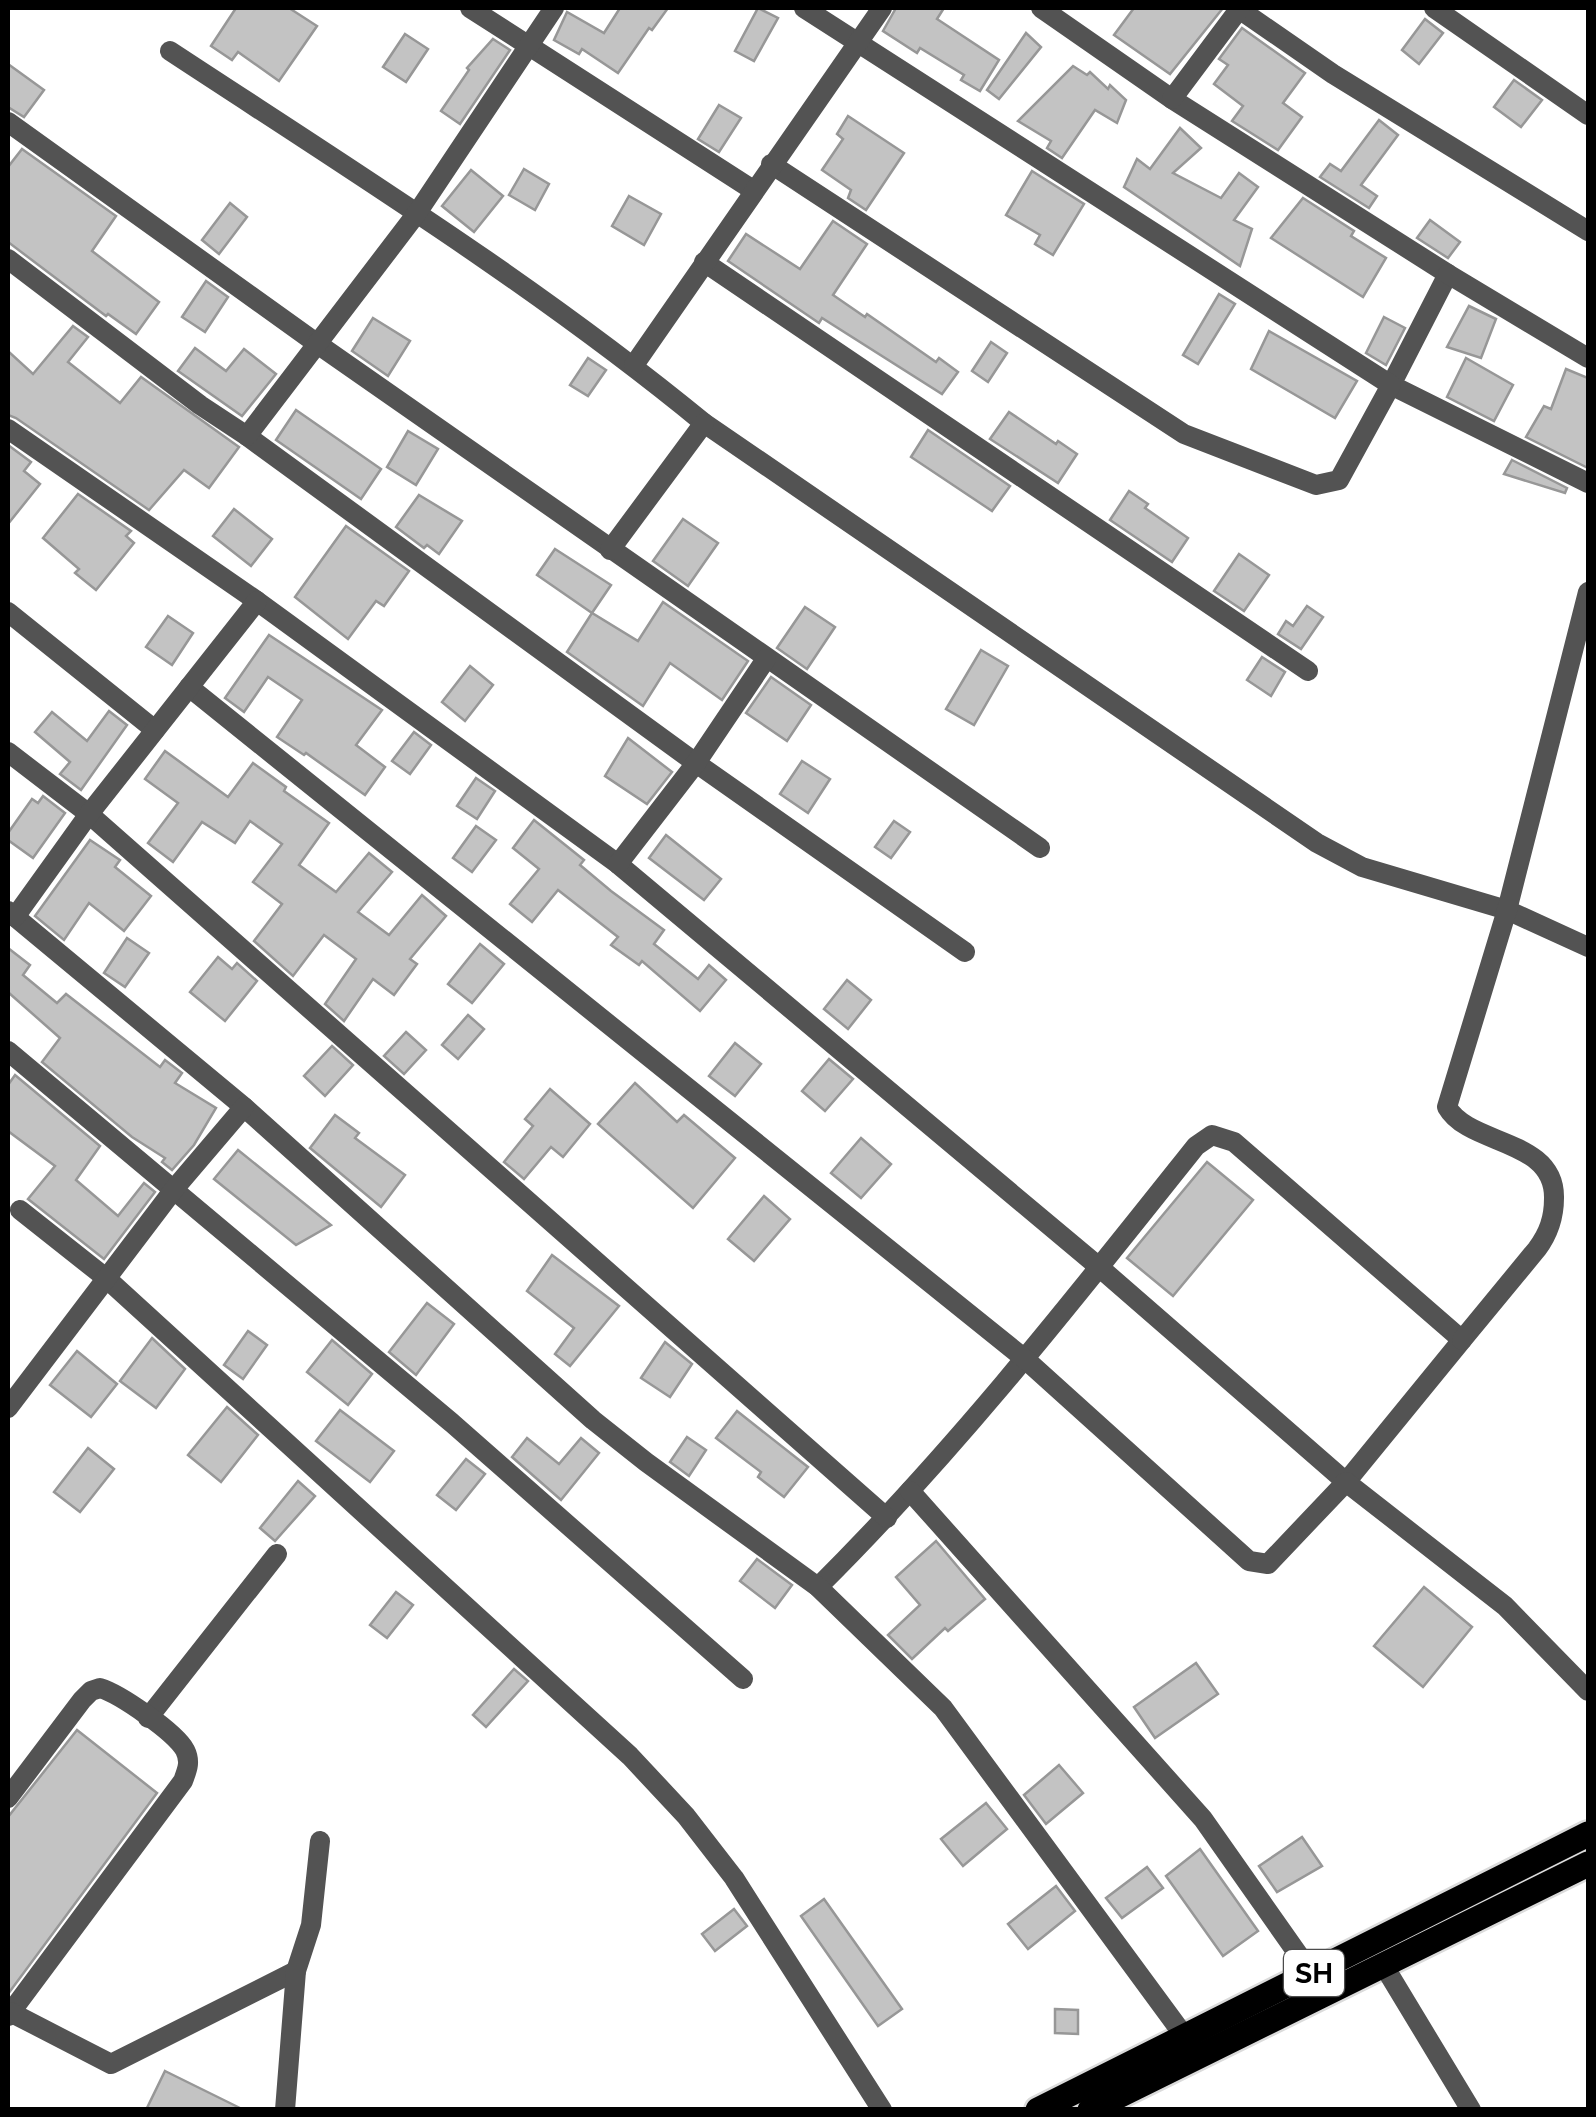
<svg xmlns="http://www.w3.org/2000/svg" width="1596" height="2117" viewBox="0 0 1596 2117" font-family="Raleway,sans-serif">
  <style>
    .building { fill: #c3c3c3; stroke: #979797; stroke-width: 2.5 }
    .lines { fill: none; stroke-linecap: round; stroke-linejoin: round }
    .primary-casing { stroke: #dbdbdb; stroke-width: 30 }
    .street { stroke: #535353; stroke-width: 20 }
    .primary { stroke: #000; stroke-width: 25 }
    .labels { text-anchor: middle; dominant-baseline: central; stroke-width: 9; stroke-linejoin: round; paint-order: stroke }
    .shield { fill: #fff; stroke: #4c4c4c; stroke-width: 2.5 }
    .shield-label { font-size: 28px; font-weight: bold; fill: #000 }
  </style>
  <rect width="100%" height="100%" fill="#fff"/>
  <g class="building">
    <path d="M236,8h53l28,18 -38,55 -41,-29 -6,8 -21,-14z"/>
    <path d="M620,8h48l-16,22 -3,-2 -31,45 -36,-24 -3,5 -25,-14 13,-28 37,21z"/>
    <path d="M758,8l20,10 -24,43 -19,-10z"/>
    <path d="M896,8h48l-7,11 62,41 -19,31 -19,-11 3,-5 -44,-27 -3,5 -34,-22z"/>
    <path d="M1134,8h89l-53,66 -56,-39z"/>
    <path d="M1425,19l18,14 -24,31 -17,-14z"/>
    <path d="M1242,28l63,45 -22,30 19,14 -24,33 -46,-29 11,-15 -29,-22 14,-19 -9,-6z"/>
    <path d="M1026,33l15,14 -42,52 -12,-9z"/>
    <path d="M405,34l23,15 -22,33 -23,-15z"/>
    <path d="M493,39l17,11 -50,74 -19,-13 28,-41 -2,-2z"/>
    <path d="M8,64l36,26 -20,27 -16,-10z"/>
    <path d="M1073,66l14,9 3,-3 18,17 2,-4 16,15 -9,23 -22,-13 -33,48 -15,-10 4,-7 -33,-20z"/>
    <path d="M1514,80l28,20 -21,27 -27,-20z"/>
    <path d="M719,105l22,13 -22,34 -21,-13z"/>
    <path d="M848,116l56,37 -38,57 -18,-12 3,-8 -29,-20 21,-31 -6,-5z"/>
    <path d="M1379,120l19,15 -37,50 16,11 -8,12 -49,-31 10,-13 11,7z"/>
    <path d="M1180,128l21,20 -28,25 48,25 18,-25 19,14 -24,33 18,9 -12,37 -116,-79 13,-28 13,10z"/>
    <path d="M22,149l94,67 -24,35 67,51 -23,32 -28,-20 -2,2 -98,-74v-75z"/>
    <path d="M524,169l25,15 -14,26 -26,-15z"/>
    <path d="M471,170l32,26 -29,36 -32,-26z"/>
    <path d="M1032,171l52,33 -31,51 -18,-11 5,-9 -34,-20z"/>
    <path d="M629,196l32,18 -17,31 -32,-19z"/>
    <path d="M1303,198l51,33 -3,5 35,22 -23,39 -92,-59z"/>
    <path d="M230,203l17,14 -28,37 -17,-14z"/>
    <path d="M1430,220l30,22 -12,16 -31,-20z"/>
    <path d="M833,221l34,23 -34,51 32,22 2,-3 69,48 3,-4 19,14 -16,22 -120,-76 -3,5 -91,-62 18,-27 54,35z"/>
    <path d="M206,281l22,16 -23,35 -23,-15z"/>
    <path d="M1219,294l16,10 -37,60 -15,-9z"/>
    <path d="M1469,306l27,13 -15,39 -34,-11z"/>
    <path d="M1384,317l21,11 -19,37 -20,-12z"/>
    <path d="M373,318l37,23 -22,35 -36,-25z"/>
    <path d="M73,326l15,11 -20,25 52,41 21,-26 98,70 -30,41 -25,-18 -35,40 -133,-92 -8,-3v-64l25,23z"/>
    <path d="M1269,331l88,50 -22,37 -84,-49z"/>
    <path d="M991,342l16,11 -19,29 -16,-11z"/>
    <path d="M195,348l31,23 18,-22 32,25 -34,42 -64,-45z"/>
    <path d="M588,358l18,12 -18,26 -18,-11z"/>
    <path d="M1466,358l47,27 -19,36 -47,-24z"/>
    <path d="M1566,369l22,9v90l-62,-31 18,-31 7,3z"/>
    <path d="M296,410l85,59 -20,30 -85,-59z"/>
    <path d="M1009,412l47,32 2,-3 19,13 -19,29 -68,-44z"/>
    <path d="M928,430l82,56 -18,25 -81,-54z"/>
    <path d="M408,431l30,18 -22,36 -29,-18z"/>
    <path d="M8,445l23,17 -7,9 16,13 -32,40z"/>
    <path d="M1512,460l55,28 -2,5 -61,-19z"/>
    <path d="M1129,491l19,13 -3,4 43,30 -16,24 -62,-42z"/>
    <path d="M78,494l53,37 -5,5 8,7 -38,47 -21,-17 4,-4 -36,-31z"/>
    <path d="M419,495l43,26 -23,33 -12,-9 -3,3 -28,-21z"/>
    <path d="M234,509l38,30 -21,27 -38,-30z"/>
    <path d="M683,519l35,24 -30,43 -35,-25z"/>
    <path d="M346,526l63,45 -25,35 -8,-5 -28,38 -53,-42z"/>
    <path d="M555,549l56,36 -19,28 -55,-38z"/>
    <path d="M1239,554l30,21 -25,36 -30,-20z"/>
    <path d="M663,602l85,59 -26,39 -52,-37 -27,43 -76,-54 25,-39 46,28z"/>
    <path d="M1307,606l16,11 -22,32 -23,-15 8,-13 7,5z"/>
    <path d="M805,607l30,20 -28,42 -30,-21z"/>
    <path d="M168,616l25,17 -21,32 -26,-18z"/>
    <path d="M269,635l113,75 -26,35 29,22 -20,28 -59,-42 -2,2 -27,-18 25,-37 -34,-23 -24,35 -19,-14z"/>
    <path d="M981,650l27,16 -34,59 -28,-16z"/>
    <path d="M1262,657l23,15 -14,24 -24,-16z"/>
    <path d="M470,666l23,19 -28,36 -23,-19z"/>
    <path d="M771,677l40,28 -24,36 -41,-28z"/>
    <path d="M109,711l18,14 -46,65 -21,-16 10,-12 -35,-30 17,-20 35,29z"/>
    <path d="M414,732l17,13 -21,29 -18,-13z"/>
    <path d="M628,738l44,34 -25,32 -42,-28z"/>
    <path d="M165,751l63,46 25,-34 33,24 -2,4 45,32 -30,42 37,27 33,-39 23,19 -34,40 31,23 33,-40 24,21 -36,43 7,5 -23,31 -21,-16 -29,42 -19,-17 31,-45 -32,-24 -31,41 -39,-35 28,-37 -29,-22 29,-38 -32,-23 -15,22 -33,-21 -29,40 -25,-19 30,-40 -33,-24z"/>
    <path d="M802,761l28,18 -22,34 -28,-19z"/>
    <path d="M476,778l19,13 -18,28 -20,-13z"/>
    <path d="M43,796l22,17 -32,45 -25,-18v-7l24,-34 6,4z"/>
    <path d="M534,820l50,40 -4,5 31,26 53,39 -10,14 44,35 11,-14 17,15 -26,31 -58,-50 -3,4 -28,-20 7,-8 -60,-47 -26,32 -22,-18 29,-35 -26,-21z"/>
    <path d="M894,821l16,11 -19,26 -16,-11z"/>
    <path d="M476,826l20,14 -24,32 -19,-14z"/>
    <path d="M666,835l55,44 -17,21 -55,-42z"/>
    <path d="M90,840l30,20 -5,7 36,29 -27,35 -35,-28 -25,37 -29,-24z"/>
    <path d="M127,938l22,15 -24,34 -21,-14z"/>
    <path d="M480,944l24,20 -32,39 -24,-19z"/>
    <path d="M8,948l22,17 -7,10 34,28 9,-9 94,73 5,-7 17,13 -7,10 41,25 -22,37 -22,25 -10,-8 3,-4 -33,-21 -90,-75 18,-24 -51,-45 -1,3z"/>
    <path d="M218,957l14,12 5,-6 20,18 -32,40 -35,-29z"/>
    <path d="M847,980l24,20 -23,29 -24,-20z"/>
    <path d="M468,1015l16,14 -26,30 -16,-14z"/>
    <path d="M406,1032l20,18 -22,24 -20,-18z"/>
    <path d="M735,1043l26,21 -26,32 -26,-20z"/>
    <path d="M332,1046l21,19 -28,31 -21,-20z"/>
    <path d="M829,1059l24,20 -28,32 -23,-20z"/>
    <path d="M15,1075l85,71 -24,34 42,36 26,-33 11,9 -51,67 -76,-60 27,-33 -47,-35v-46z"/>
    <path d="M635,1083l42,39 7,-7 51,43 -42,50 -95,-84z"/>
    <path d="M550,1089l40,35 -27,33 -12,-10 -27,32 -20,-17 29,-36 -8,-7z"/>
    <path d="M335,1115l24,18 -4,5 50,37 -24,32 -71,-59z"/>
    <path d="M861,1138l30,26 -30,34 -30,-25z"/>
    <path d="M238,1150l93,75 -35,20 -82,-66z"/>
    <path d="M1207,1162l46,38 -80,96 -46,-38z"/>
    <path d="M764,1196l26,23 -36,42 -26,-22z"/>
    <path d="M552,1255l67,51 -49,60 -15,-12 19,-26 -47,-37z"/>
    <path d="M427,1303l27,21 -38,51 -27,-23z"/>
    <path d="M248,1331l19,14 -24,34 -19,-14z"/>
    <path d="M152,1338l33,31 -29,39 -36,-27z"/>
    <path d="M332,1340l40,34 -24,31 -41,-33z"/>
    <path d="M665,1342l27,22 -22,33 -29,-19z"/>
    <path d="M77,1351l40,33 -26,33 -41,-32z"/>
    <path d="M227,1407l31,28 -37,47 -33,-27z"/>
    <path d="M340,1410l54,41 -24,31 -54,-41z"/>
    <path d="M737,1411l71,56 -24,30 -26,-20 3,-5 -45,-34z"/>
    <path d="M687,1437l19,13 -17,26 -19,-14z"/>
    <path d="M527,1438l32,26 22,-26 18,15 -38,47 -49,-43z"/>
    <path d="M88,1448l26,21 -34,43 -26,-20z"/>
    <path d="M466,1459l19,15 -29,36 -19,-15z"/>
    <path d="M298,1481l17,15 -40,45 -15,-13z"/>
    <path d="M936,1541l49,58 -37,32 -3,-3 -33,31 -24,-24 32,-30 -24,-28z"/>
    <path d="M757,1559l35,26 -17,23 -35,-27z"/>
    <path d="M1424,1587l48,40 -49,60 -49,-41z"/>
    <path d="M396,1592l17,13 -26,33 -17,-13z"/>
    <path d="M1196,1663l22,31 -63,44 -21,-31z"/>
    <path d="M514,1669l14,12 -42,46 -13,-12z"/>
    <path d="M77,1730l80,63 -149,201v-177z"/>
    <path d="M1059,1765l24,28 -37,31 -22,-29z"/>
    <path d="M986,1803l21,26 -44,37 -22,-27z"/>
    <path d="M1302,1837l20,29 -45,26 -18,-26z"/>
    <path d="M1200,1849l58,82 -35,25 -57,-80z"/>
    <path d="M1147,1867l16,21 -41,30 -16,-20z"/>
    <path d="M1056,1886l19,25 -47,38 -20,-25z"/>
    <path d="M824,1899l78,110 -24,17 -77,-110z"/>
    <path d="M734,1909l13,17 -32,25 -13,-17z"/>
    <path d="M1055,2009l23,1v24l-23,-1z"/>
    <path d="M165,2071l79,39h-98z"/>
  </g>
  <g class="lines">
    <defs>
      <g id="primary">
        <path d="M1038,2110l550,-276"/>
        <path d="M1090,2110l498,-246"/>
      </g>
    </defs>
    <use href="#primary" class="primary-casing"/>
    <g class="street">
      <path d="M470,8l283,182"/>
      <path d="M1041,8l131,91 276,175 -57,111 197,98"/>
      <path d="M1434,8l154,107"/>
      <path d="M1239,9l94,65 255,157"/>
      <path d="M170,51c181,119 366,234 534,372l613,420 45,24 145,43 81,37"/>
      <path d="M1172,99l68,-91"/>
      <path d="M8,122l311,223 721,503"/>
      <path d="M771,164l413,270 132,51 23,-5 52,-95 -587,-377"/>
      <path d="M8,259l192,146 47,31 449,327 269,189"/>
      <path d="M704,262l604,409"/>
      <path d="M1448,274l140,84"/>
      <path d="M634,365l248,-357"/>
      <path d="M8,429l249,172 361,263 481,403 247,215 116,-142 -228,-198 -22,-7 -16,11c-121,152 -241,305 -378,441"/>
      <path d="M247,436l170,-223 137,-205"/>
      <path d="M610,550l94,-127"/>
      <path d="M8,612l147,118"/>
      <path d="M189,687l836,672 224,202 19,3 78,-82 159,124 83,85"/>
      <path d="M8,752l81,62 798,704"/>
      <path d="M618,864l78,-101 70,-104"/>
      <path d="M8,911l236,196 349,313 53,42 172,125 125,121 242,329"/>
      <path d="M15,917l74,-103 168,-213"/>
      <path d="M8,1051l444,372 291,256"/>
      <path d="M20,1210l86,68 524,478 56,60 48,62 148,232"/>
      <path d="M1462,1340l75,-91c12,-16 17,-31 17,-51 1,-60 -85,-52 -107,-91l60,-197 81,-318"/>
      <path d="M8,1408l167,-220 69,-81"/>
      <path d="M910,1491l293,328 109,155"/>
      <path d="M148,1718l129,-164"/>
      <path d="M8,1798l74,-98 9,-9 9,-3c20,6 75,44 85,62 6,12 2,20 -2,31l-175,235"/>
      <path d="M1384,1966l87,144"/>
      <path d="M10,2012l101,52 185,-93"/>
      <path d="M285,2110l11,-139 15,-46 9,-84"/>
    </g>
    <use href="#primary" class="primary"/>
  </g>
  <g class="labels">
    <rect class="shield" x="1284" y="1950" width="60" height="46" rx="8"/>
    <g class="shield-label">
      <text x="1314" y="1973">SH</text>
    </g>
  </g>
  <rect width="1596" height="2117" fill="none" stroke="#000000" stroke-width="20"/>
</svg>
